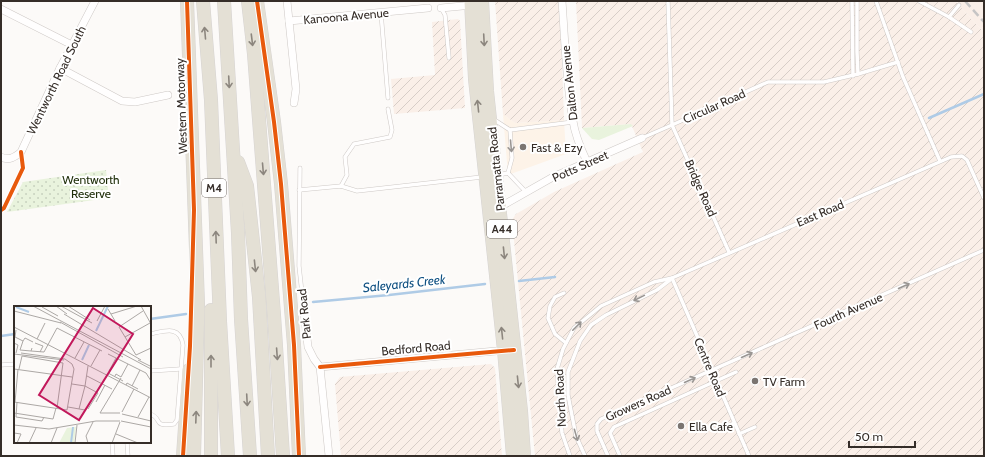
<svg xmlns="http://www.w3.org/2000/svg" width="985" height="457" viewBox="0 0 985 457" font-family="Cabin,sans-serif">
  <style>
    .commercial { fill: #fdf3e8 }
    .industrial { fill: url(#industrial-furrows) }
    .built { fill: #faefe8 }
    .grass { fill: #e9f3dd }
    .park { fill: url(#park-dots) }
    .lines { fill: none; stroke-linecap: round; stroke-linejoin: round }
    .stream { stroke: #afcbe6; stroke-width: 2.5 }
    .lane-casing { stroke: #cec9c6; stroke-width: 4.5 }
    .street-casing { stroke: #cec9c6; stroke-width: 8 }
    .highway-casing { stroke: #d6d3d2; stroke-width: 14 }
    .lane { stroke: #fffefe; stroke-width: 3.5 }
    .street { stroke: #fffefe; stroke-width: 7 }
    .highway { stroke: #e4e0d5; stroke-width: 13 }
    .rail { stroke: #c6c5c5; stroke-width: 2.5; stroke-dasharray: 8 4; stroke-linecap: butt }
    .cycleway-casing { stroke: #fff; stroke-width: 6 }
    .cycleway { stroke: #e8590c; stroke-width: 4 }
    .oneway { stroke: #8c867e }
    .oneway2 { stroke: #9a9693 }
    .poi-dot { fill: #7b7571; stroke: #fff; stroke-width: 1.5 }
    .labels { text-anchor: middle; dominant-baseline: central; stroke-width: 4; stroke-linejoin: round; paint-order: stroke }
    .shield { fill: #fff; stroke: #726c68; stroke-width: 1 }
    .shield-label { font-size: 11px; font-weight: bold; fill: #352d28 }
    .street-label { font-size: 12px; fill: #352d28; stroke: #fff }
    .poi-label { font-size: 12px; fill: #352d28; stroke: #fff; text-anchor: start }
    .park-label { font-size: 12px; fill: #202f0b; stroke: #fff }
    .water-label { font-size: 13px; font-style: italic; fill: #125283; stroke: #fff }
    .inset-river { fill: none; stroke: #afcbe6; stroke-width: 2 }
    .inset-road { fill: none; stroke: #aca8a5; stroke-width: 1 }
    .view { fill: #c2185b; fill-opacity: 0.15; stroke: #c2185b; stroke-width: 2 }
    .inset-edge { fill: none; stroke: #352d28; stroke-width: 2 }
  </style>
  <defs>
    <pattern id="industrial-furrows" width="10" height="10" patternUnits="userSpaceOnUse"><rect width="10" height="10" fill="#faefe8"/><path d="M-1 1l2-2M0 10L10 0M9 11l2-2" fill="none" stroke="#d7cdc7"/></pattern>
    <pattern id="park-dots" width="8" height="8" patternUnits="userSpaceOnUse"><rect width="8" height="8" fill="#e9f3dd"/><path d="M2 2h.1M6 6h.1" fill="none" stroke="#c8d1be" stroke-width="1.8" stroke-linecap="round"/></pattern>
  </defs>
  <rect width="100%" height="100%" fill="#fcfaf8"/>
  <path class="commercial" d="M503,114l12,9 49,-3 2,34 -58,21z"/>
  <g class="industrial">
    <path d="M495,1h65l4,119 -49,3 -12,-9z"/>
    <path d="M576,1h379l25,27 4,4v424h-449l-23,-236 4,-6 38,-22 89,-40 -12,-28 -49,4z"/>
    <path d="M458,19l2,2 5,87 -71,6 -3,-35 44,-4 -3,-53z"/>
    <path d="M491,364l4,4 7,88h-161l-6,-72 5,-7z"/>
  </g>
  <path class="built" d="M955,1h29v31l-4,-4z"/>
  <path class="grass" d="M631,124l2,2 -34,14 -7,-1 -10,-11z"/>
  <path class="park" d="M106,170l3,28 -102,14 16,-30z"/>
  <g class="lines">
    <g class="stream">
      <path d="M929,118l55,-24"/>
      <path d="M519,281l36,-4"/>
      <path d="M313,302l76,-7 96,-11"/>
      <path d="M150,319l36,-5"/>
      <path d="M1,336l14,-2"/>
    </g>
    <defs>
      <g id="lane">
        <path d="M668,1l4,124 96,-43h56l34,-8 40,-12"/>
        <path d="M852,1l1,75"/>
        <path d="M857,1v51l1,22"/>
        <path d="M876,1l27,76 37,84"/>
        <path d="M919,1l30,16 22,15"/>
        <path d="M441,8l4,7 4,43"/>
        <path d="M381,13l7,85"/>
        <path d="M949,17l10,-12"/>
        <path d="M493,119l17,11 2,28 -4,15 -10,2"/>
        <path d="M510,130l63,-8"/>
        <path d="M642,138l30,-13 57,127"/>
        <path d="M300,168l-1,98 5,45"/>
        <path d="M508,173l18,19"/>
        <path d="M341,186l6,-11 -2,-18 9,-13 36,-7 2,-7 -4,-21"/>
        <path d="M299,190l42,-4 16,5 125,-14"/>
        <path d="M672,278l77,178"/>
        <path d="M564,293l-9,4 -5,9 -2,12 7,16 11,9"/>
        <path d="M150,334c15,-3 30,-9 33,11l-6,75 -3,4c-23,3 -10,-5 -24,-10"/>
        <path d="M1,365l14,-1"/>
        <path d="M150,371l30,-2"/>
        <path d="M726,427l8,-4"/>
        <path d="M739,434l16,-7"/>
        <path d="M112,442l1,14"/>
        <path d="M127,442l1,14"/>
        <path d="M570,456l-8,-23 -5,-64 6,-20 11,-21 27,-22 53,-24 18,-4 279,-121 11,-1 5,4 17,38"/>
        <path d="M585,456l-9,-20 -8,-41v-23l12,-31 11,-16 15,-10 51,-25 13,-10"/>
        <path d="M608,456l-11,-25v-7l4,-5 383,-169"/>
        <path d="M620,456l-10,-23 4,-6 122,-55"/>
      </g>
      <g id="street">
        <path d="M287,1l9,88 -2,14"/>
        <path d="M562,1c3,40 4,81 11,120 2,14 8,28 14,41"/>
        <path d="M441,8l32,-3"/>
        <path d="M1,9l71,36"/>
        <path d="M289,21l139,-13"/>
        <path d="M60,68l62,33 13,1 33,-7"/>
        <path d="M1,157c8,4 14,0 20,-5l39,-84 35,-67"/>
        <path d="M497,207h3l53,-30 89,-39"/>
        <path d="M304,311l4,36 6,12 6,8 9,89"/>
        <path d="M320,367l187,-17"/>
      </g>
      <g id="highway">
        <path d="M187,1l11,303 -4,152"/>
        <path d="M203,1l8,99 9,221 8,135"/>
        <path d="M224,1l14,232 3,86 9,137"/>
        <path d="M248,1l6,53 20,261 9,141"/>
        <path d="M257,1l17,121 7,62 13,161 5,111"/>
        <path d="M471,1l4,78 29,271 9,106"/>
        <path d="M482,1l5,90 34,320 3,45"/>
        <path d="M238,162l9,24 12,111 9,159"/>
        <path d="M211,310v146"/>
        <path d="M183,456l6,-86"/>
      </g>
    </defs>
    <use href="#lane" class="lane-casing"/>
    <use href="#street" class="street-casing"/>
    <use href="#highway" class="highway-casing"/>
    <use href="#lane" class="lane"/>
    <use href="#street" class="street"/>
    <use href="#highway" class="highway"/>
    <path class="rail" d="M965,1l19,21"/>
    <defs>
      <g id="cycleway">
        <path d="M257,1l17,121 7,62 13,161 5,111"/>
        <path d="M1,210l3,-2 19,-40 -2,-16"/>
        <path d="M320,367l194,-17"/>
        <path d="M183,456l7,-110 4,-136 -7,-209"/>
      </g>
    </defs>
    <use href="#cycleway" class="cycleway-casing"/>
    <use href="#cycleway" class="cycleway"/>
  </g>
  <defs><path id="oneway-shaft" d="M-6 0H5M1.5-3L5.5 0L1.5 3" fill="none" stroke-width="1.6" stroke-linecap="round" stroke-linejoin="round"/></defs>
  <g class="oneway">
    <use href="#oneway-shaft" transform="translate(205 33) rotate(-95)"/>
    <use href="#oneway-shaft" transform="translate(252 40) rotate(83)"/>
    <use href="#oneway-shaft" transform="translate(484 40) rotate(87)"/>
    <use href="#oneway-shaft" transform="translate(229 82) rotate(87)"/>
    <use href="#oneway-shaft" transform="translate(478 106) rotate(-96)"/>
    <use href="#oneway-shaft" transform="translate(263 169) rotate(85)"/>
    <use href="#oneway-shaft" transform="translate(216 237) rotate(-92)"/>
    <use href="#oneway-shaft" transform="translate(504 253) rotate(84)"/>
    <use href="#oneway-shaft" transform="translate(255 266) rotate(84)"/>
    <use href="#oneway-shaft" transform="translate(502 333) rotate(-96)"/>
    <use href="#oneway-shaft" transform="translate(277 354) rotate(86)"/>
    <use href="#oneway-shaft" transform="translate(211 361) rotate(-90)"/>
    <use href="#oneway-shaft" transform="translate(518 382) rotate(84)"/>
    <use href="#oneway-shaft" transform="translate(247 400) rotate(87)"/>
    <use href="#oneway-shaft" transform="translate(196 417) rotate(-88)"/>
  </g>
  <g class="oneway2">
    <use href="#oneway-shaft" transform="translate(511 146) rotate(85)"/>
    <use href="#oneway-shaft" transform="translate(904 286) rotate(-24)"/>
    <use href="#oneway-shaft" transform="translate(639 298) rotate(154)"/>
    <use href="#oneway-shaft" transform="translate(577 326) rotate(-45)"/>
    <use href="#oneway-shaft" transform="translate(747 355) rotate(-24)"/>
    <use href="#oneway-shaft" transform="translate(690 380) rotate(-24)"/>
    <use href="#oneway-shaft" transform="translate(576 435) rotate(74)"/>
  </g>
  <g class="poi-dot">
    <circle cx="523" cy="147" r="4"/>
    <circle cx="755" cy="381" r="4"/>
    <circle cx="681" cy="426" r="4"/>
  </g>
  <g class="labels">
    <g class="shield">
      <rect x="202" y="179" width="24" height="18" rx="3"/>
      <rect x="487" y="220" width="30" height="18" rx="3"/>
    </g>
    <g class="shield-label">
      <text x="214" y="188">M4</text>
      <text x="502" y="229">A44</text>
    </g>
    <g class="street-label">
      <text transform="translate(346 16) rotate(-5)">Kanoona Avenue</text>
      <text transform="translate(56 80) rotate(-64)">Wentworth Road South</text>
      <text transform="translate(569 83) rotate(-96)">Dalton Avenue</text>
      <text transform="translate(181 106) rotate(-92)">Western Motorway</text>
      <text transform="translate(714 106) rotate(-24)">Circular Road</text>
      <text transform="translate(580 166) rotate(-24)">Potts Street</text>
      <text transform="translate(496 169) rotate(-96)">Parramatta Road</text>
      <text transform="translate(701 188) rotate(66)">Bridge Road</text>
      <text transform="translate(820 213) rotate(-23)">East Road</text>
      <text transform="translate(848 311) rotate(-24)">Fourth Avenue</text>
      <text transform="translate(304 314) rotate(-96)">Park Road</text>
      <text transform="translate(416 348) rotate(-5)">Bedford Road</text>
      <text transform="translate(710 367) rotate(67)">Centre Road</text>
      <text transform="translate(560 398) rotate(-93)">North Road</text>
      <text transform="translate(638 403) rotate(-24)">Growers Road</text>
    </g>
    <g class="poi-label">
      <text x="531" y="147">Fast &amp; Ezy</text>
      <text x="763" y="381">TV Farm</text>
      <text x="689" y="426">Ella Cafe</text>
    </g>
    <g class="park-label">
      <text x="91" y="179">Wentworth<tspan x="91" dy="14">Reserve</tspan></text>
    </g>
    <g class="water-label">
      <text transform="translate(404 283) rotate(-6)">Saleyards Creek</text>
    </g>
  </g>
  <g transform="translate(14 306)">
    <rect width="137" height="137" fill="#fcfaf8"/>
    <path d="M62,121l-2,16h-15l8,-15z" fill="#e9f3dd"/>
    <path class="inset-river" d="M2,1l13,5M82,25l12,-25M68,54l7,-15M57,137l2,-16"/>
    <path class="inset-road" d="M19,0l118,63M42,0l11,8M47,0l31,17M54,0l22,14M127,0l10,18M28,1l16,9M94,3l7,12M0,5l47,12M129,5l-24,16 17,28 15,-7M50,8l77,46M97,8l26,-8M83,15l8,-15M46,16l63,35M0,21l137,71M2,24l-1,7 8,4M111,31l25,-14M23,33l8,-16M9,35l-3,9 11,1 1,-3M9,35l2,-3 8,4M0,37l4,2 -2,8M21,37l8,3 -3,6M17,45l13,1 13,-24 45,23M0,48l50,6M94,48l38,19 5,8M61,52l9,-16M124,54l12,6M77,60l9,-16M0,63l58,8M5,63l3,-13 41,7 -6,45M95,65l7,-13M94,67l15,8M73,70l25,13M101,70l1,-2 5,3 7,-13M58,78l13,2 3,-20M112,79l1,-2 11,6M118,80l8,-16M0,96l53,8 7,-41 -2,-5 -7,-5 -44,-6M1,96l3,-33M3,96l-1,15 26,4 2,-4M82,96l9,-17M54,101l17,3M65,103l6,-23 13,7 -10,16M108,106l12,-23M0,107l39,6 3,-11M106,107h-20l21,-35M108,108l29,7M124,111l11,-20M107,115l30,6M0,119l35,4 47,-8h24M0,127l7,1 -4,9M102,128l22,9M15,137l7,-15M37,137l6,-15M61,137l2,-18M74,137l-2,-7 7,-14M98,137l8,-21"/>
    <path class="view" d="M79,2l40,26 -54,86 -40,-25z"/>
    <rect width="137" height="137" class="inset-edge"/>
  </g>
  <rect width="985" height="457" fill="none" stroke="#352d28" stroke-width="4"/>
  <path d="M849 441v6h66v-6" fill="none" stroke="#352d28" stroke-width="2"/>
  <text x="855" y="441" font-size="12" fill="#352d28" stroke="#ffffff" stroke-width="3" paint-order="stroke">50 m</text>
</svg>
